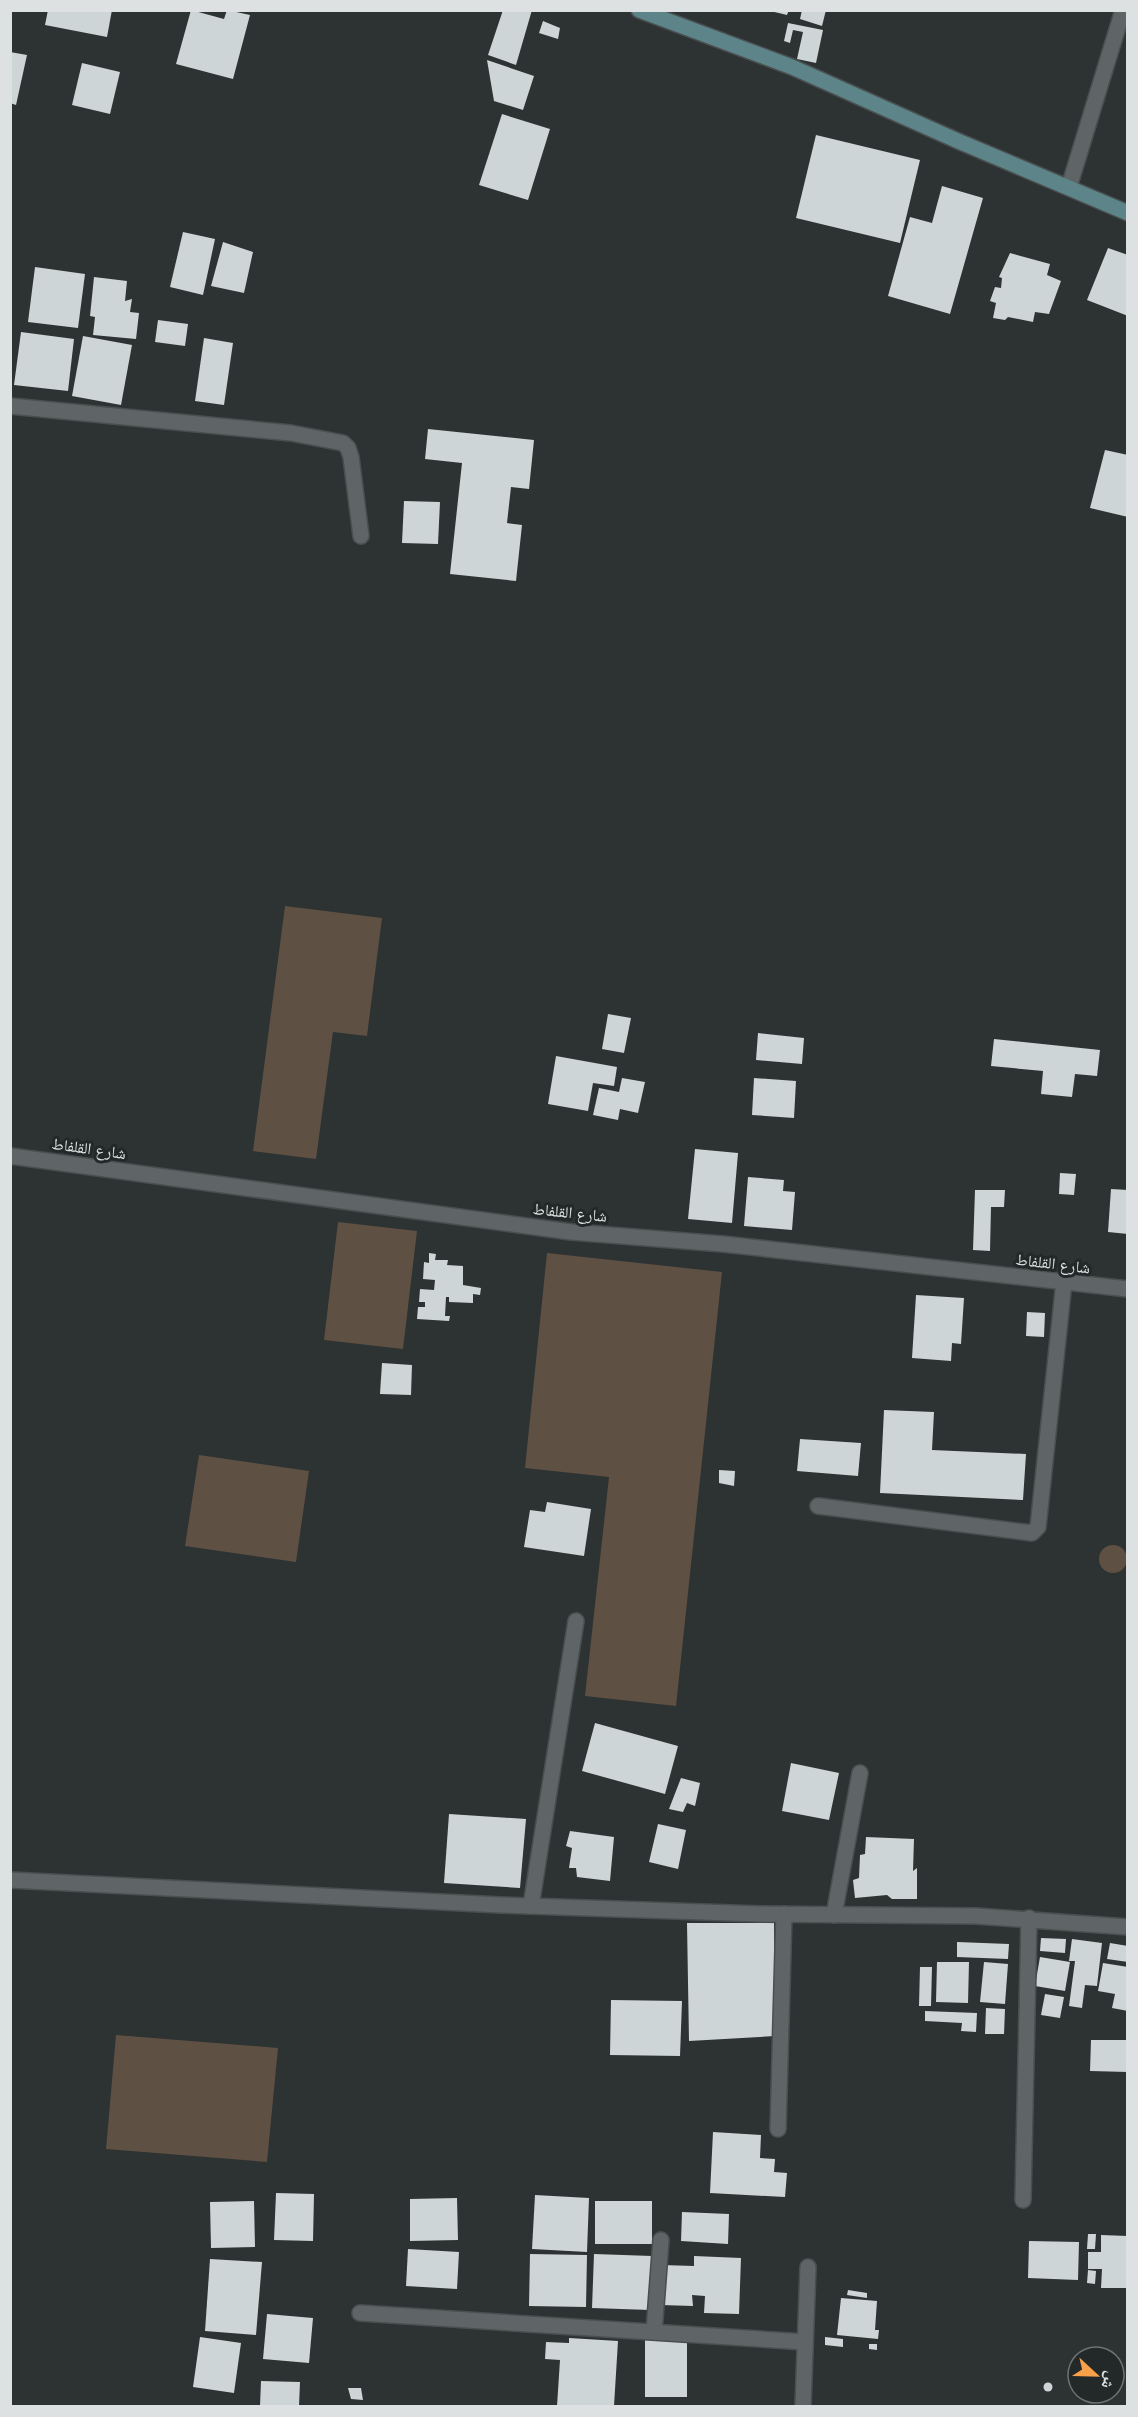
<svg xmlns="http://www.w3.org/2000/svg" width="1138" height="2417" viewBox="0 0 1138 2417" font-family="'Libre Baskerville','Noto Naskh Arabic',serif">
  <style>
    .green { fill: #5e5043 }
    .building { fill: #ced5d6 }
    .lines { fill: none; stroke-linecap: round; stroke-linejoin: round }
    .street-casing { stroke: #494e4f; stroke-width: 18 }
    .secondary-casing { stroke: #494e4f; stroke-width: 18 }
    .street { stroke: #5f6566; stroke-width: 15 }
    .secondary { stroke: #5d8489; stroke-width: 15 }
    .labels { text-anchor: middle; dominant-baseline: central; stroke-width: 6; stroke-linejoin: round; paint-order: stroke }
    .street-label { font-size: 16px; fill: #dee1e2; stroke: #232829 }
  </style>
  <rect width="100%" height="100%" fill="#2d3233"/>
  <g class="green">
    <path d="M285,906l97,12 -15,118 -34,-4 -17,127 -63,-8z"/>
    <path d="M338,1222l79,9 -14,118 -79,-9z"/>
    <path d="M547,1253l175,19 -46,434 -91,-10 24,-219 -84,-9z"/>
    <path d="M199,1455l110,16 -13,91 -111,-16z"/>
    <circle cx="1113" cy="1559" r="14"/>
    <path d="M116,2035l162,13 -11,114 -161,-13z"/>
  </g>
  <g class="building">
    <path d="M48,10h64l-5,27 -62,-12z"/>
    <path d="M191,10l33,9 3,-9 23,5 -17,64 -57,-15z"/>
    <path d="M503,10h29l-16,55 -28,-10z"/>
    <path d="M766,10h23l-2,5z"/>
    <path d="M802,10h24l-4,16 -22,-7z"/>
    <path d="M543,21l17,7 -2,11 -19,-6z"/>
    <path d="M788,23l35,7 -7,33 -19,-4 6,-27 -10,-2 -3,13 -6,-2z"/>
    <path d="M10,52l17,3 -11,50 -6,-2z"/>
    <path d="M487,60l47,16 -11,34 -29,-9z"/>
    <path d="M82,63l38,9 -10,42 -38,-9z"/>
    <path d="M502,114l48,15 -22,71 -49,-15z"/>
    <path d="M816,135l104,25 -20,83 -104,-25z"/>
    <path d="M942,186l41,12 -33,116 -62,-18 22,-79 22,6z"/>
    <path d="M183,232l32,7 -12,56 -33,-8z"/>
    <path d="M223,242l30,10 -9,41 -33,-7z"/>
    <path d="M1108,248l20,7v61l-41,-16z"/>
    <path d="M1010,253l40,11 -3,11 14,6 -12,33 -14,-2 -2,10 -25,-5 -3,3 -12,-2 3,-15 -6,-2 5,-14 6,1 1,-10 -3,-1z"/>
    <path d="M35,267l50,7 -7,54 -50,-6z"/>
    <path d="M94,277l33,4 -2,20 7,-2 -2,13 9,1 -3,26 -43,-4 2,-18 -5,-1z"/>
    <path d="M158,320l30,4 -3,22 -30,-4z"/>
    <path d="M21,332l53,7 -6,52 -54,-6z"/>
    <path d="M83,336l49,9 -11,60 -49,-9z"/>
    <path d="M204,338l29,5 -9,62 -29,-4z"/>
    <path d="M428,429l106,11 -5,49 -18,-2 -4,36 15,2 -6,56 -66,-7 12,-111 -37,-4z"/>
    <path d="M1105,450l23,5v62l-38,-9z"/>
    <path d="M404,501l36,1 -2,42 -36,-1z"/>
    <path d="M608,1014l23,4 -7,35 -22,-4z"/>
    <path d="M758,1033l46,5 -2,26 -46,-4z"/>
    <path d="M994,1039l106,11 -3,26 -22,-2 -3,23 -31,-3 2,-23 -52,-5z"/>
    <path d="M556,1056l61,11 -3,19 -21,-3 -5,28 -40,-7z"/>
    <path d="M622,1078l23,4 -7,31 -18,-4 -2,11 -25,-5 6,-27 20,4z"/>
    <path d="M754,1078l42,3 -2,37 -42,-3z"/>
    <path d="M695,1149l43,4 -6,70 -44,-4z"/>
    <path d="M1060,1173l16,1 -2,21 -15,-1z"/>
    <path d="M748,1177l36,3 -1,11 12,1 -3,38 -48,-4z"/>
    <path d="M1111,1189l17,1v44l-20,-2z"/>
    <path d="M975,1190h30l-1,17h-13l-1,44 -17,-1z"/>
    <path d="M429,1253l7,1 -1,6h13l-1,5 16,1v19l18,3 -1,7 -7,-1v9l-24,-1v-5h-3l-1,19h5l-1,5 -32,-2 1,-12h7v-5h-6l1,-13 14,1 1,-10 -12,-1 1,-17 5,1z"/>
    <path d="M916,1295l48,3 -3,46 -9,-1 -1,18 -39,-3z"/>
    <path d="M1027,1312l18,1 -1,24 -18,-1z"/>
    <path d="M382,1363l30,2 -1,30 -31,-1z"/>
    <path d="M884,1410l50,2 -2,38 94,4 -3,46 -143,-7z"/>
    <path d="M800,1439l61,4 -3,33 -61,-5z"/>
    <path d="M719,1470l16,1 -1,15 -15,-3z"/>
    <path d="M547,1502l44,7 -7,47 -60,-9 6,-37 15,2z"/>
    <path d="M595,1723l83,23 -13,48 -83,-23z"/>
    <path d="M791,1763l48,10 -10,47 -47,-9z"/>
    <path d="M681,1778l19,5 -5,23 -8,-3 -4,9 -14,-3z"/>
    <path d="M449,1814l77,5 -6,69 -76,-5z"/>
    <path d="M658,1824l28,6 -8,39 -29,-7z"/>
    <path d="M570,1831l44,6 -4,44 -33,-4 -1,-9h-7l3,-20 -6,-2z"/>
    <path d="M866,1837l48,2 -1,32 4,-3v31h-25l-5,-4 -32,3 -2,-18 6,-2 1,-23 5,-1z"/>
    <path d="M687,1923h87l1,113 -86,5z"/>
    <path d="M1041,1938l25,1 -1,14 -25,-2z"/>
    <path d="M1072,1939l30,4 -5,43 -12,-1 -3,23 -13,-2 6,-45h-6z"/>
    <path d="M957,1942l52,2 -1,15 -51,-2z"/>
    <path d="M1110,1943l18,3v16l-21,-3z"/>
    <path d="M1040,1957l30,5 -5,29 -30,-5z"/>
    <path d="M937,1962h32l-1,41 -32,-1z"/>
    <path d="M984,1962l24,2 -3,40 -25,-2z"/>
    <path d="M1103,1963l25,4v44l-16,-3 3,-14 -17,-3z"/>
    <path d="M920,1967h12l-1,39h-12z"/>
    <path d="M1045,1994l19,3 -4,21 -19,-3z"/>
    <path d="M611,2000l71,1 -2,55 -70,-1z"/>
    <path d="M986,2008l19,1 -1,25h-19z"/>
    <path d="M925,2011l52,2 -1,19 -15,-1 1,-8 -37,-2z"/>
    <path d="M1091,2040h37v32l-38,-1z"/>
    <path d="M713,2132l48,3 -1,23 15,1 -1,13 13,1 -2,24 -75,-4z"/>
    <path d="M276,2193l38,1 -1,47 -39,-1z"/>
    <path d="M535,2195l54,3 -2,54 -55,-3z"/>
    <path d="M457,2198l1,42 -48,1v-42z"/>
    <path d="M254,2201l1,46 -44,1 -1,-46z"/>
    <rect x="595" y="2201" width="57" height="43"/>
    <path d="M682,2212l47,2 -1,30 -47,-3z"/>
    <path d="M1088,2234h8l-1,15h-8z"/>
    <path d="M1101,2235l27,1v52h-27l1,-19h-14v-17h13z"/>
    <path d="M1029,2241l50,1 -1,38 -50,-2z"/>
    <path d="M408,2249l51,3 -2,37 -51,-3z"/>
    <path d="M530,2254l57,1 -1,52 -57,-1z"/>
    <path d="M594,2254l58,2 -2,54 -58,-2z"/>
    <path d="M694,2256l47,2 -2,56 -35,-1 1,-17 -13,-1 1,11 -32,-1 1,-40 32,1z"/>
    <path d="M210,2259l52,3 -6,73 -51,-4z"/>
    <path d="M1088,2270l8,1 -1,13 -8,-1z"/>
    <path d="M848,2290l19,3v5l-20,-3z"/>
    <path d="M841,2298l36,3 -2,29h4l-1,9 -41,-4z"/>
    <path d="M267,2314l46,4 -4,45 -46,-4z"/>
    <rect x="645" y="2336" width="42" height="61"/>
    <path d="M200,2337l41,6 -7,50 -41,-6z"/>
    <path d="M825,2337l18,2v8l-18,-2z"/>
    <path d="M569,2338l49,3 -4,65h-57l3,-46 -15,-1 1,-17 23,1z"/>
    <path d="M869,2344h8v6l-8,-1z"/>
    <path d="M261,2381l39,1 -1,24h-39z"/>
    <circle cx="1048" cy="2387" r="4.5"/>
    <path d="M348,2388h13l2,12 -12,-1z"/>
  </g>
  <g class="lines">
    <defs>
      <g id="street">
        <path d="M1069,187l54,-177"/>
        <path d="M10,406l281,27 52,10 5,5 3,9 10,79"/>
        <path d="M10,1156l561,76 152,12 405,45"/>
        <path d="M818,1506l214,27 6,-6 26,-245"/>
        <path d="M10,1880l491,25 260,9 215,2 152,11"/>
        <path d="M531,1906l45,-285"/>
        <path d="M834,1915l26,-142"/>
        <path d="M778,2129l6,-215"/>
        <path d="M1023,2200l6,-282"/>
        <path d="M360,2313l445,29"/>
        <path d="M654,2332l7,-92"/>
        <path d="M803,2406l5,-139"/>
      </g>
      <path id="secondary" d="M639,10l153,57 166,74 170,72"/>
    </defs>
    <use href="#street" class="street-casing"/>
    <use href="#secondary" class="secondary-casing"/>
    <use href="#street" class="street"/>
    <use href="#secondary" class="secondary"/>
  </g>
  <g class="labels">
    <g class="street-label">
      <text transform="translate(89 1148) rotate(8)">شارع القلفاط</text>
      <text transform="translate(570 1212) rotate(6)">شارع القلفاط</text>
      <text transform="translate(1053 1263) rotate(7)">شارع القلفاط</text>
    </g>
  </g>
  <rect width="1138" height="2417" fill="none" stroke="#dee1e2" stroke-width="24"/>
  <g transform="translate(1096 2375) rotate(112)"><circle r="28" fill="#232829" stroke="#6e7273" stroke-width="1.5"/>
  <path d="M0-4.5L10 22L0 15L-10 22Z" fill="#f8a14a"/>
  <text y="-9" font-size="16" font-weight="bold" text-anchor="middle" fill="#dee1e2">ش</text>
  </g>
</svg>
